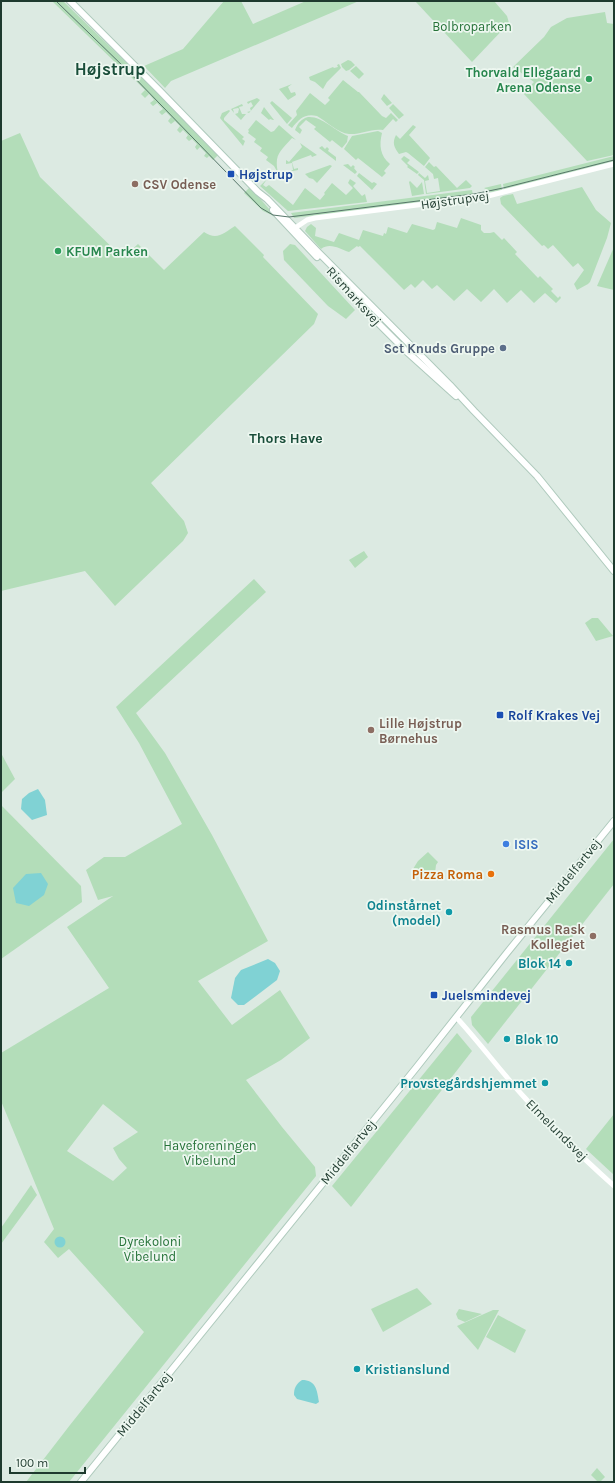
<svg xmlns="http://www.w3.org/2000/svg" width="615" height="1483" viewBox="0 0 615 1483" font-family="Karla,sans-serif">
  <style>
    .green { fill: #b3ddb9; fill-rule: evenodd }
    .water { fill: #80d2d4 }
    .lines { fill: none; stroke-linecap: round; stroke-linejoin: round }
    .secondary-casing { stroke: #afcabd; stroke-width: 8 }
    .tertiary { stroke: #fff; stroke-width: 5 }
    .secondary { stroke: #fff; stroke-width: 6 }
    .tram { stroke: #57766a; stroke-width: 1 }
    .leisure-dot { fill: #2e9e5b; stroke: #edf7f0; stroke-width: 1.5 }
    .transit-dot { fill: #1a4fb4; stroke: #edf7f0; stroke-width: 1.5 }
    .education-dot { fill: #8d6e63; stroke: #edf7f0; stroke-width: 1.5 }
    .service-dot { fill: #5c6f8a; stroke: #edf7f0; stroke-width: 1.5 }
    .shop-dot { fill: #3f7fe0; stroke: #edf7f0; stroke-width: 1.5 }
    .food-dot { fill: #e8710a; stroke: #edf7f0; stroke-width: 1.5 }
    .culture-dot { fill: #0f9aa8; stroke: #edf7f0; stroke-width: 1.5 }
    .labels { text-anchor: middle; dominant-baseline: central; stroke-width: 3.5; stroke-linejoin: round; paint-order: stroke }
    .park-label { font-size: 13px; fill: #267339; stroke: #edf7f0 }
    .leisure-label { font-size: 13px; font-weight: bold; fill: #27864d; stroke: #edf7f0; text-anchor: end }
    .transit-label { font-size: 13px; font-weight: bold; fill: #164399; stroke: #edf7f0; text-anchor: start }
    .education-label { font-size: 13px; font-weight: bold; fill: #785e54; stroke: #edf7f0; text-anchor: start }
    .street-label { font-size: 13px; fill: #1e3a2e; stroke: #edf7f0 }
    .service-label { font-size: 13px; font-weight: bold; fill: #4e5e75; stroke: #edf7f0; text-anchor: end }
    .shop-label { font-size: 13px; font-weight: bold; fill: #366cbe; stroke: #edf7f0; text-anchor: start }
    .food-label { font-size: 13px; font-weight: bold; fill: #c56008; stroke: #edf7f0; text-anchor: end }
    .culture-label { font-size: 13px; font-weight: bold; fill: #0d838f; stroke: #edf7f0; text-anchor: end }
    .neighbourhood-label { font-size: 14px; font-weight: bold; fill: #194d39; stroke: #edf7f0 }
    .district-label { font-size: 17px; font-weight: bold; fill: #194d39; stroke: #edf7f0 }
  </style>
  <rect width="100%" height="100%" fill="#dceae2"/>
  <g class="green">
    <path d="M52,1h11l76,74 -5,5 -11,-12h-2z"/>
    <path d="M224,1h17l12,23 53,-23h53l-188,80 -6,7 -21,-22 39,-17z"/>
    <path d="M415,1h79l13,15 2,7 -37,39z"/>
    <path d="M605,12l2,11 7,1v131l-27,6 -64,-68 11,-11 -21,-15 31,-30 7,-10 16,-9z"/>
    <path d="M348,60l3,1 4,4 -6,5 -3,1 -4,-4 -1,-3z"/>
    <path d="M339,64l2,4 -14,14 -4,7 -8,-7 -5,-2 -1,-3 24,-10 1,1 4,-1 -1,-2z"/>
    <path d="M356,66l8,8 -5,5 -9,-8z"/>
    <path d="M142,76l76,79 -5,5 -4,-4 -2,2 -3,-2 2,-3 -6,-6 -3,3 -2,-3 2,-3 -5,-5 -3,2 -3,-3 2,-3 -5,-5 -3,3 -3,-3 3,-4 -5,-5 -4,3 -3,-3 3,-4 -5,-5 -4,3 -3,-3 4,-3 -6,-6 -4,3 -3,-3 4,-3 -5,-6 -4,4 -4,-4 4,-4 -9,-9z"/>
    <path d="M343,80l15,12h1l23,24 4,2 5,-5 7,7 -2,2 -3,-3 -10,11c-12,-2 -23,5 -34,4 -11,-1 -23,-13 -32,-18 -12,-3 -18,3 -25,12l-4,-3 9,-10 -1,-4 14,-18 15,12 5,-5 -2,-2z"/>
    <path d="M292,84l-4,3 3,6 4,-1 1,3 -8,5 -9,-11z"/>
    <path d="M384,94l8,9 -5,3 -6,-7z"/>
    <path d="M257,98l3,2 -11,13 -2,-1 4,-1 -1,-3 3,-2 -2,-4 -3,2 -1,-2z"/>
    <path d="M272,101l20,17 -5,6 -17,-21z"/>
    <path d="M242,104l1,2 -4,1 3,7h4l-5,6 -6,-6 3,-1 1,-4 -1,-1 -5,1 1,4 -3,-4z"/>
    <path d="M393,104l11,11 -5,4 -10,-11z"/>
    <path d="M264,107l10,13h-1l-3,-1 -1,1 -8,-7z"/>
    <path d="M229,110l1,1 -6,7v2l20,17 -2,2 3,2 -2,5 -23,-28 2,-5z"/>
    <path d="M308,117c14,-1 27,14 40,19l-1,6 -5,6 -10,-8 -2,2 -16,-13 2,-2 -10,-7 -7,7 3,3 -2,4 -5,-4c3,-7 6,-11 13,-13z"/>
    <path d="M256,120l15,12 3,-1 5,-6 17,15 -4,-2c-12,14 -18,16 -14,35l-4,-7 -8,-6 2,-3 -8,-6 2,-3 -8,-6 2,-3 -8,-6 1,-2 -1,-1z"/>
    <path d="M413,125l3,2 -7,8 21,23 -6,8 -16,-13 -2,-1 -7,2c-5,-7 -7,-11 -3,-19l4,4z"/>
    <path d="M378,131l4,2c-3,12 -2,23 8,31l-6,7 2,2 -4,4 -24,-19 -2,2 -12,-11 8,-13z"/>
    <path d="M20,133l20,44 83,81 15,-14 26,26 40,-38c13,9 20,1 31,-6l29,29 -1,2 55,57 -4,10 -163,159 33,38 4,12 -5,8 -68,65 -30,-35 -84,20v-450z"/>
    <path d="M300,143l17,12 -5,2 -1,-2 -19,7 2,7 4,-1v2l-10,2 5,-2 -1,-7 -6,1v-4l3,2 13,-15z"/>
    <path d="M322,146l3,3 2,-2 2,2 -1,2 8,6v4l-17,-13z"/>
    <path d="M404,156l6,4 -3,3 12,9 -2,2 -10,-7 1,-1 -7,-7z"/>
    <path d="M614,156v5l-110,28 -1,-5z"/>
    <path d="M429,162l5,5 2,-1 21,22 9,-8 6,6 -2,2 -44,6 -2,-14 -6,-5 1,-2 6,5 3,-3 1,5 -4,1 2,12 13,-2 -2,-13 -4,1 -1,-5 -8,-7z"/>
    <path d="M348,164l3,3 2,-2 2,2 -1,1 3,4 -2,2 -12,-9z"/>
    <path d="M330,165l2,1 -15,17 -4,-4 -4,-1 -4,-4z"/>
    <path d="M359,173l13,10 2,-1 3,2 -5,6 -15,-14z"/>
    <path d="M267,179l-4,6 3,2 3,-2 24,20 12,-17 15,12 5,-6 -1,-1 8,-10 14,12 7,-7 -5,-5 2,-4 6,4 -3,3 9,10 3,-2 2,8 -79,9 -28,-25z"/>
    <path d="M410,181l7,7 5,-6 2,12 -12,2 -3,-14z"/>
    <path d="M501,184l1,6 -11,2 -7,-4z"/>
    <path d="M250,187l26,30 -13,-6 -19,-18z"/>
    <path d="M582,187l14,23 15,13 -4,15 -17,44 -2,2 -11,6 -3,-6 10,-14 -6,-7 -5,4 -20,-22 -5,4 -4,-4 -2,1 -41,-42 -1,-6 3,-2 10,-2 4,10z"/>
    <path d="M472,190l1,5 -179,23 -3,-5z"/>
    <path d="M461,218l20,7v5l3,3h6l4,-1 8,8 2,-2 13,14 -2,2 23,24 2,-2 13,13 -2,2 7,7 2,-2 1,2 -5,5 -11,-10 -11,10 -13,-13 -14,13 -13,-14 -13,13 -14,-13 -13,12 -17,-16 -5,4 -9,-9 -8,8 -4,-4 -7,6 -44,-44 -2,1 -1,-1 -8,6c-9,-3 -19,-10 -28,-3l-16,-18 2,-4 4,-3 5,4 -1,8 19,6 5,-9 20,7 4,-10 20,6 1,-3 2,1 2,-7 19,6 5,-9 21,6 2,-1 2,-7 20,6z"/>
    <path d="M290,244l5,1 60,65 -9,9 -18,-13 -44,-46 -1,-9z"/>
    <path d="M614,247v43l-17,-4z"/>
    <path d="M364,551l4,6 -13,11 -6,-8z"/>
    <path d="M254,579l12,13 -130,121 29,40 47,82 56,106 -70,40 34,44 48,-35 30,48 -29,22 -35,20 36,47 33,40 1,9 -247,306h-43l44,-57 74,-93 -75,-83 -11,9 -14,-16 10,-13 -53,-128v-48l108,-65 -42,-61 46,-31 -15,4 -12,-30 18,-13h21l57,-33 -43,-81 -23,-36zM103,1104l35,28 -25,16 6,11 8,9 -14,13 -46,-30z"/>
    <path d="M592,618h6l15,18 -17,5 -11,-18z"/>
    <path d="M1,753l14,26 -14,14z"/>
    <path d="M1,805l80,81 1,16 -81,57z"/>
    <path d="M614,839v45l-126,160 -16,-19 -1,-8z"/>
    <path d="M428,852l10,10 -2,3 -1,8 -8,6 -14,-10 5,-8z"/>
    <path d="M457,1033l15,18 -121,156 -19,-21z"/>
    <path d="M614,1114v61l-28,-26z"/>
    <path d="M31,1185l6,10 -36,49v-16z"/>
    <path d="M417,1288l15,16 -49,28 -12,-23z"/>
    <path d="M459,1309l23,5 -17,8 -7,-3 -2,-5z"/>
    <path d="M493,1310h6l-21,40 -21,-24z"/>
    <path d="M498,1315l28,15 -11,23 -29,-16z"/>
    <path d="M597,1468l8,9 -5,5h-2l-7,-7z"/>
  </g>
  <g class="water">
    <path d="M38,789l7,11 2,15 -15,5 -11,-11 1,-10 7,-6z"/>
    <path d="M41,873l7,11 -4,11 -15,11 -13,-3 -3,-15 13,-14z"/>
    <path d="M268,959l7,4 5,8 -3,9 -33,25h-6l-7,-7 4,-20 6,-8z"/>
    <circle cx="60" cy="1242" r="5.5"/>
    <path d="M302,1380c14,0 15,10 17,22l-3,2 -19,-5 -3,-4c0,-7 2,-11 8,-15z"/>
  </g>
  <g class="lines">
    <defs>
      <g id="secondary">
        <path d="M70,1l89,89 99,102 9,7 52,54 131,132 24,26 63,65 77,95"/>
        <path d="M273,210l44,47"/>
        <path d="M331,271l34,39 41,41 50,45"/>
        <path d="M81,1482l335,-414 90,-114 108,-133"/>
      </g>
    </defs>
    <use href="#secondary" class="secondary-casing"/>
    <g class="tertiary">
      <path d="M295,228l12,-8 8,-2 173,-22 126,-32"/>
      <path d="M456,1017c24,26 45,55 69,81 28,32 58,60 89,88"/>
    </g>
    <use href="#secondary" class="secondary"/>
    <path class="tram" d="M56,1l71,69 134,138 12,7 16,2 185,-23 29,-6 111,-28"/>
  </g>
  <g class="leisure-dot">
    <circle cx="589" cy="79" r="4"/>
    <circle cx="58" cy="251" r="4"/>
  </g>
  <g class="transit-dot">
    <rect x="227" y="170" width="8" height="8" rx="2"/>
    <rect x="496" y="711" width="8" height="8" rx="2"/>
    <rect x="430" y="991" width="8" height="8" rx="2"/>
  </g>
  <g class="education-dot">
    <circle cx="135" cy="184" r="4"/>
    <circle cx="371" cy="730" r="4"/>
    <circle cx="593" cy="936" r="4"/>
  </g>
  <circle class="service-dot" cx="503" cy="348" r="4"/>
  <circle class="shop-dot" cx="506" cy="844" r="4"/>
  <circle class="food-dot" cx="491" cy="874" r="4"/>
  <g class="culture-dot">
    <circle cx="449" cy="912" r="4"/>
    <circle cx="569" cy="963" r="4"/>
    <circle cx="507" cy="1039" r="4"/>
    <circle cx="545" cy="1083" r="4"/>
    <circle cx="357" cy="1369" r="4"/>
  </g>
  <g class="labels">
    <g class="park-label">
      <text x="472" y="26">Bolbroparken</text>
      <text x="210" y="1145">Haveforeningen<tspan x="210" dy="15">Vibelund</tspan></text>
      <text x="150" y="1241">Dyrekoloni<tspan x="150" dy="15">Vibelund</tspan></text>
    </g>
    <g class="leisure-label">
      <text x="581" y="72">Thorvald Ellegaard<tspan x="581" dy="15">Arena Odense</tspan></text>
      <text x="66" y="251" text-anchor="start">KFUM Parken</text>
    </g>
    <g class="transit-label">
      <text x="239" y="174">Højstrup</text>
      <text x="508" y="715">Rolf Krakes Vej</text>
      <text x="442" y="995">Juelsmindevej</text>
    </g>
    <g class="education-label">
      <text x="143" y="184">CSV Odense</text>
      <text x="379" y="723">Lille Højstrup<tspan x="379" dy="15">Børnehus</tspan></text>
      <text x="585" y="929" text-anchor="end">Rasmus Rask<tspan x="585" dy="15">Kollegiet</tspan></text>
    </g>
    <g class="street-label">
      <text transform="translate(455 200) rotate(-8)">Højstrupvej</text>
      <text transform="translate(354 296) rotate(48)">Rismarksvej</text>
      <text transform="translate(573 871) rotate(-51)">Middelfartvej</text>
      <text transform="translate(557 1130) rotate(45)">Elmelundsvej</text>
      <text transform="translate(348 1152) rotate(-51)">Middelfartvej</text>
      <text transform="translate(144 1404) rotate(-51)">Middelfartvej</text>
    </g>
    <g class="service-label">
      <text x="495" y="348">Sct Knuds Gruppe</text>
    </g>
    <g class="shop-label">
      <text x="514" y="844">ISIS</text>
    </g>
    <g class="food-label">
      <text x="483" y="874">Pizza Roma</text>
    </g>
    <g class="culture-label">
      <text x="441" y="905">Odinstårnet<tspan x="441" dy="15">(model)</tspan></text>
      <text x="561" y="963">Blok 14</text>
      <text x="515" y="1039" text-anchor="start">Blok 10</text>
      <text x="537" y="1083">Provstegårdshjemmet</text>
      <text x="365" y="1369" text-anchor="start">Kristianslund</text>
    </g>
    <g class="neighbourhood-label">
      <text x="286" y="438">Thors Have</text>
    </g>
    <g class="district-label">
      <text x="110" y="69">Højstrup</text>
    </g>
  </g>
  <rect width="615" height="1483" fill="none" stroke="#1e3a2e" stroke-width="4"/>
  <path d="M10 1467v6h75v-6" fill="none" stroke="#1e3a2e" stroke-width="2"/>
  <text x="16" y="1467" font-size="12" fill="#1e3a2e" stroke="#edf7f0" stroke-width="3" paint-order="stroke">100 m</text>
</svg>
